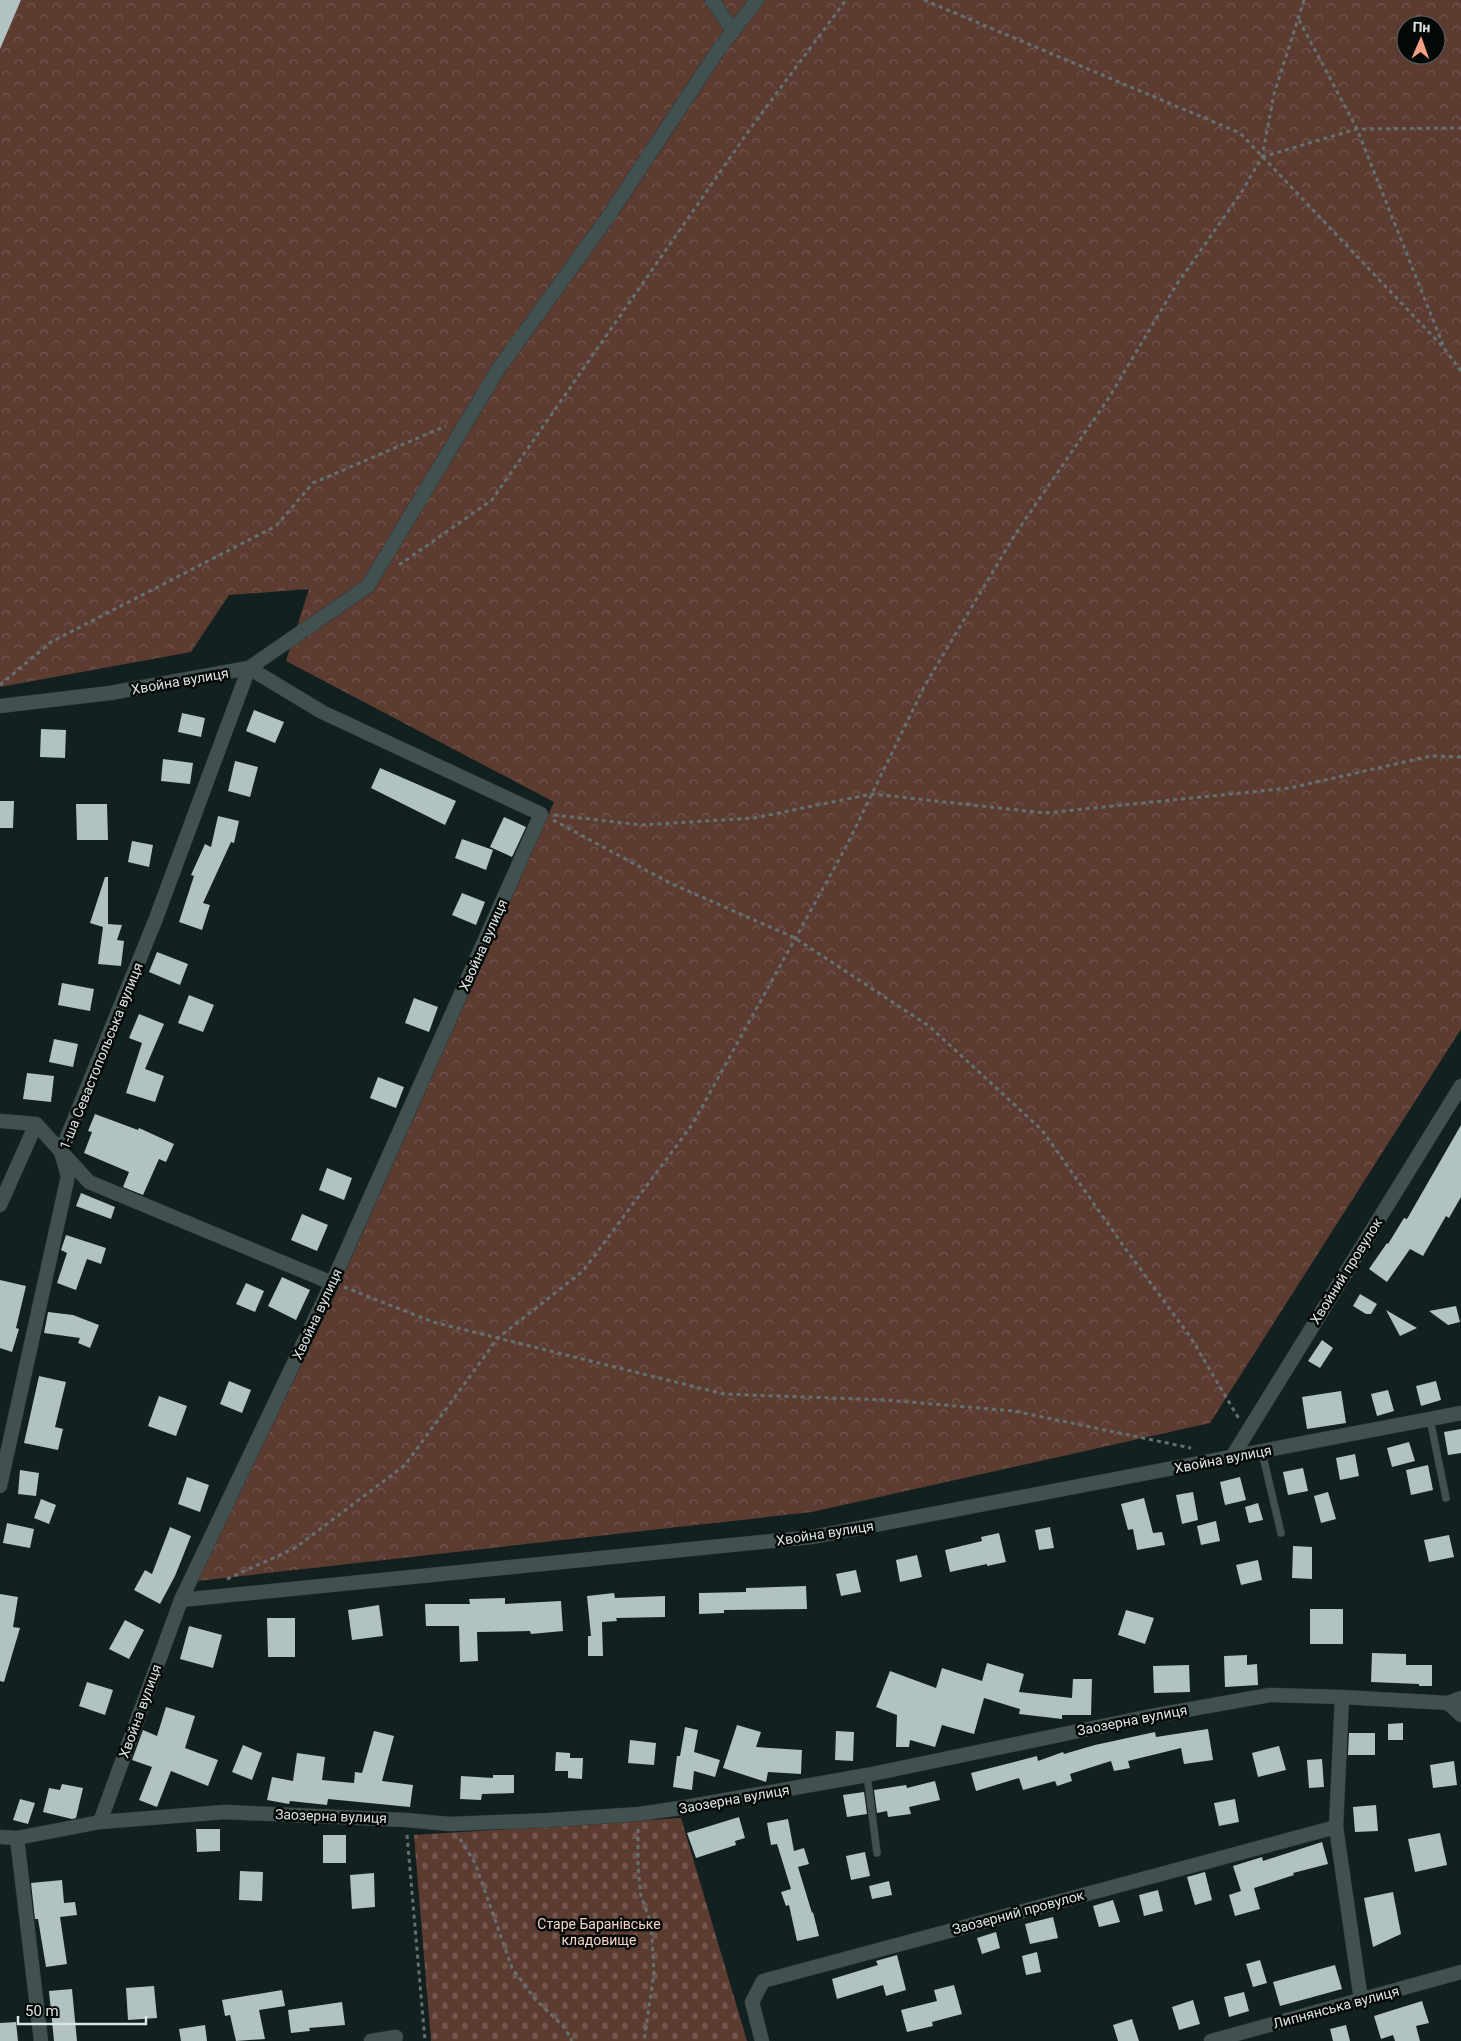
<svg xmlns="http://www.w3.org/2000/svg" width="1461" height="2041" viewBox="0 0 1461 2041" font-family="Roboto,sans-serif">
  <style>
    .forest { fill: url(#forest-crowns); fill-rule: evenodd }
    .cemetery { fill: url(#cemetery-stones) }
    .building { fill: #b0c2c1 }
    .lines { fill: none; stroke-linecap: round; stroke-linejoin: round }
    .service-casing { stroke: #313a3a; stroke-width: 8 }
    .minor-casing { stroke: #313a3a; stroke-width: 15 }
    .path { stroke: #657171; stroke-width: 3; stroke-dasharray: 4 4; stroke-linecap: butt }
    .service { stroke: #415150; stroke-width: 7 }
    .minor { stroke: #415150; stroke-width: 14 }
    .labels { text-anchor: middle; dominant-baseline: central; stroke-width: 5; stroke-linejoin: round; paint-order: stroke }
    .street-label { font-size: 14px; fill: #dbe4e4; stroke: #040908 }
    .park-label { font-size: 14px; fill: #f5d2c7; stroke: #040908 }
  </style>
  <defs>
    <pattern id="forest-crowns" width="20" height="18" patternUnits="userSpaceOnUse" patternTransform="scale(1.25)"><rect width="20" height="18" fill="#5c3b31"/><path d="M2 6a3 3 0 1 1 6 0M12 15a3 3 0 1 1 6 0" fill="none" stroke="#73574f"/></pattern>
    <pattern id="cemetery-stones" width="16" height="16" patternUnits="userSpaceOnUse" patternTransform="scale(1.25)"><rect width="16" height="16" fill="#5c3b31"/><path d="M2 7V4a2 2 0 0 1 4 0v3zM10 15v-3a2 2 0 0 1 4 0v3z" fill="#73574f"/></pattern>
  </defs>
  <rect width="100%" height="100%" fill="#122020"/>
  <path class="forest" d="M0,0h1461v1029l-251,394 -398,89 -615,69 137,-284 220,-495 -268,-141 23,-72 -80,6 -38,57 -191,35zM1406,25h30v30h-30z"/>
  <path class="cemetery" d="M681,1818l66,223h-316l-17,-206z"/>
  <g class="building">
    <path d="M0,0h21l-21,49z"/>
    <path d="M254,710l30,12 -9,21 -29,-12z"/>
    <path d="M182,713l23,5 -4,19 -23,-5z"/>
    <path d="M41,729l25,1 -1,28 -25,-1z"/>
    <path d="M163,759l30,4 -3,21 -29,-3z"/>
    <path d="M235,761l23,6 -8,30 -22,-6z"/>
    <path d="M380,768l76,33 -11,24 -74,-37z"/>
    <path d="M0,801h14l-1,27h-13z"/>
    <path d="M76,804h31l1,36h-31z"/>
    <path d="M218,816l21,5 -5,22 -3,-1 -28,61 7,2 -8,25 -23,-8 15,-46 -3,-1 14,-31 6,3z"/>
    <path d="M504,817l22,10 -14,30 -22,-10z"/>
    <path d="M462,839l31,11 -7,20 -31,-12z"/>
    <path d="M132,841l21,4 -4,22 -21,-5z"/>
    <path d="M105,877h3v47l14,1 -5,15 7,1 -3,25 -23,-2 5,-37 -13,-4z"/>
    <path d="M462,893l23,9 -9,23 -24,-10z"/>
    <path d="M157,952l31,12 -8,21 -31,-13z"/>
    <path d="M62,983l32,6 -4,22 -32,-6z"/>
    <path d="M189,995l25,10 -11,27 -25,-9z"/>
    <path d="M414,998l24,9 -9,25 -24,-9z"/>
    <path d="M139,1014l25,10 -19,45 19,7 -9,26 -29,-9 16,-50 -13,-5z"/>
    <path d="M54,1039l24,5 -5,23 -24,-5z"/>
    <path d="M27,1073l27,3 -3,26 -28,-3z"/>
    <path d="M378,1077l26,10 -8,21 -26,-10z"/>
    <path d="M95,1114l43,16 1,-2 35,16 -8,18 -7,-3 -16,36 -20,-8 6,-15 -45,-19 8,-21 -4,-1z"/>
    <path d="M1461,1125v72l-12,21 -3,-2 -23,40 -13,-7 -23,33 -18,-13 18,-26 1,1 16,-26 3,1z"/>
    <path d="M327,1168l25,10 -8,22 -25,-10z"/>
    <path d="M81,1193l34,14 -4,12 -35,-13z"/>
    <path d="M302,1214l26,11 -11,26 -26,-11z"/>
    <path d="M66,1235l40,13 -5,16 -14,-5 -11,31 -19,-7 10,-30 -6,-3z"/>
    <path d="M282,1277l28,13 -14,30 -28,-14z"/>
    <path d="M0,1280l26,6 -10,42 3,1 -7,23 -12,-4z"/>
    <path d="M246,1283l18,8 -9,21 -19,-8z"/>
    <path d="M1360,1294l17,10 -6,10h-5l-13,-8z"/>
    <path d="M1456,1306l4,16 -12,3 -19,-14z"/>
    <path d="M1386,1310l31,18 -17,8z"/>
    <path d="M48,1312l25,3 26,10 -9,23 -12,-5 2,-5 -36,-5z"/>
    <path d="M1322,1340l11,8 -13,20 -12,-7z"/>
    <path d="M39,1376l27,6 -11,45 8,2 -5,21 -34,-7z"/>
    <path d="M229,1381l22,9 -9,23 -22,-9z"/>
    <path d="M1436,1381l5,19 -20,6 -5,-20z"/>
    <path d="M1388,1390l6,21 -17,5 -6,-22z"/>
    <path d="M1341,1391l5,32 -39,6 -5,-32z"/>
    <path d="M159,1396l28,10 -11,30 -28,-10z"/>
    <path d="M1461,1429v24l-13,2 -4,-23z"/>
    <path d="M1409,1442l6,19 -23,6 -5,-19z"/>
    <path d="M1355,1454l4,22 -19,4 -4,-22z"/>
    <path d="M1428,1465l5,25 -22,5 -5,-25z"/>
    <path d="M1303,1468l5,23 -20,4 -5,-23z"/>
    <path d="M20,1470l19,3 -3,23 -18,-2z"/>
    <path d="M187,1477l22,8 -9,27 -22,-8z"/>
    <path d="M1240,1477l6,23 -21,5 -5,-23z"/>
    <path d="M1193,1492l5,28 -16,4 -6,-29z"/>
    <path d="M1328,1492l8,27 -15,4 -7,-27z"/>
    <path d="M1144,1498l9,35 9,-1 3,13 -28,5 -4,-21 -5,1 -7,-26z"/>
    <path d="M41,1499l15,6 -7,19 -15,-6z"/>
    <path d="M1258,1503l5,17 -14,3 -4,-16z"/>
    <path d="M1216,1521l4,20 -19,4 -4,-19z"/>
    <path d="M7,1523l27,6 -4,19 -27,-5z"/>
    <path d="M170,1527l21,9 -16,40 -15,28 -26,-14 11,-20 7,4z"/>
    <path d="M1050,1527l4,21 -15,2 -4,-20z"/>
    <path d="M999,1533l7,29 -19,4v-2l-37,8 -5,-22 37,-9 -1,-4z"/>
    <path d="M1449,1535l5,22 -25,5 -5,-22z"/>
    <path d="M1293,1546l19,1v32l-20,-1z"/>
    <path d="M917,1555l5,22 -22,5 -4,-22z"/>
    <path d="M1258,1560l4,20 -21,5 -5,-20z"/>
    <path d="M856,1570l5,22 -20,4 -5,-22z"/>
    <path d="M806,1586l1,23 -83,1v3l-25,1v-21l47,-1v-4z"/>
    <path d="M614,1593l1,5 50,-2v21l-49,1 1,3 -15,1 1,34h-15v-20h3l-4,-40z"/>
    <path d="M0,1594l18,3 -5,30 7,1 -16,54 -4,-1z"/>
    <path d="M505,1598v6l56,-3 2,30 -32,3 -1,-3 -53,1 1,29 -18,1 -1,-36h-33l-1,-22h45l-1,-5z"/>
    <path d="M379,1605l4,31 -31,4 -4,-30z"/>
    <rect x="1310" y="1609" width="33" height="35"/>
    <path d="M1126,1610l28,8 -9,26 -27,-9z"/>
    <path d="M267,1618h28v39h-27z"/>
    <path d="M125,1620l19,10 -15,29 -20,-10z"/>
    <path d="M189,1626l33,9 -9,33 -33,-9z"/>
    <path d="M1372,1653l34,1v11h26v21h-13v-2l-48,-2z"/>
    <path d="M1247,1655v10l10,-1 1,21 -33,2 -1,-31z"/>
    <path d="M987,1663l37,11 -5,18 53,6 1,-19h19l-1,36h-29v4l-43,-5 1,-5 -36,-11 -10,36 -32,-9 -7,22 -25,-7 -1,7h-13l1,-32 -21,-8 14,-36 46,17 6,-20 40,13z"/>
    <path d="M1189,1665l1,27 -36,1 -1,-27z"/>
    <path d="M87,1682l26,8 -8,25 -26,-9z"/>
    <path d="M166,1707l29,9 -10,32 33,12 -10,26 -37,-15 -14,36 -18,-7 13,-33 -20,-7 11,-30 14,6z"/>
    <path d="M1403,1723v17h-15v-16z"/>
    <path d="M737,1725l24,7 -5,15 46,3 -1,24 -33,-2 -2,10 -43,-14z"/>
    <path d="M685,1727l13,3 -4,22 26,8 -5,17 -21,-6 -2,19 -19,-3 4,-31h3z"/>
    <path d="M1208,1729l5,31 -29,4 -3,-16 -53,13 2,7 -16,3 -3,-10 -41,13 2,7 -15,5 -2,-5 -32,9 -4,-12 -43,13 -5,-18 66,-17 1,5 25,-9 1,2 31,-9 60,-13 1,5z"/>
    <path d="M374,1731l20,5 -12,45 31,4 -3,22 -82,-8 -1,6 -37,-4 -1,3 -22,-4 5,-23 21,4 4,-28 28,4 -3,23 32,3 1,-11 7,1z"/>
    <path d="M836,1731l18,1 -1,29 -18,-1z"/>
    <path d="M1349,1733h26v22h-27z"/>
    <path d="M630,1740l26,3 -2,22 -26,-2z"/>
    <path d="M243,1745l19,8 -10,27 -20,-8z"/>
    <path d="M1279,1746l7,24 -28,7 -6,-24z"/>
    <path d="M556,1752l14,1v5h13l-1,21 -14,-1v-7h-13z"/>
    <path d="M1322,1759l2,28 -15,1 -2,-28z"/>
    <path d="M1454,1761l3,24 -24,3 -3,-23z"/>
    <path d="M493,1775h21v18l-32,1 -1,6 -21,-1 1,-23 32,2z"/>
    <path d="M935,1781l5,19 -31,7 2,7 -23,3 -1,-6 -10,2 -3,-23 32,-5 1,3z"/>
    <path d="M62,1784l21,4 -7,30 -4,1 -29,-7 6,-24 11,2z"/>
    <path d="M864,1792l3,22 -20,3 -4,-22z"/>
    <path d="M20,1799l15,4 -7,21 -15,-4z"/>
    <path d="M1235,1799l4,23 -20,4 -5,-23z"/>
    <path d="M1376,1805l2,26 -23,1 -2,-25z"/>
    <path d="M739,1817l6,21 -10,3 1,4 -40,13 -9,-25z"/>
    <path d="M788,1819l6,32 10,-3 5,16 -11,3 14,46 1,-1 6,24 -22,5 -8,-36 -3,1 -5,-14 10,-3 -14,-45 -6,1 -4,-22z"/>
    <path d="M196,1829h24v22l-23,1z"/>
    <path d="M1440,1833l7,32 -32,7 -7,-33z"/>
    <rect x="323" y="1835" width="23" height="28"/>
    <path d="M1322,1842l6,22 -35,9 1,2 -40,13 6,21 -25,7 -6,-21 12,-4 -8,-25 29,-9 1,4z"/>
    <path d="M865,1852l5,24 -19,4 -5,-24z"/>
    <path d="M240,1871l23,1 -1,29 -23,-1z"/>
    <path d="M1205,1872l7,28 -17,5 -8,-28z"/>
    <path d="M374,1873l1,34 -23,2 -2,-34z"/>
    <path d="M62,1880l2,23 11,-1 2,13 -17,2 7,47 -21,3 -8,-48h-3l-4,-36z"/>
    <path d="M889,1881l3,14 -20,4 -3,-13z"/>
    <path d="M1158,1890l5,21 -19,5 -5,-21z"/>
    <path d="M1393,1892l8,42 -28,13 -9,-49z"/>
    <path d="M1113,1900l7,22 -21,5 -6,-21z"/>
    <path d="M1053,1917l5,21 -28,6 -5,-20z"/>
    <path d="M996,1932l4,16 -18,6 -5,-16z"/>
    <path d="M1037,1952l4,20 -15,3 -4,-19z"/>
    <path d="M897,1955l9,35 -20,6 -3,-11 -46,14 -5,-20 46,-14 -2,-4z"/>
    <path d="M1260,1960l7,23 -14,4 -7,-23z"/>
    <path d="M1335,1965l7,24 -62,17 -7,-24z"/>
    <path d="M954,1985l8,29 -30,8 1,4 -26,6 -6,-22 36,-9 -3,-11z"/>
    <path d="M154,1986l3,32 -29,2 -2,-32z"/>
    <path d="M72,1989l5,52h-23l-5,-50z"/>
    <path d="M282,1990l3,16 -26,4 6,29 -29,2 -6,-26 -5,1 -3,-16z"/>
    <path d="M1244,1992l5,19 -20,6 -5,-20z"/>
    <path d="M1193,2000l7,24 -21,6 -7,-23z"/>
    <path d="M1422,2001l7,22 -13,3 4,15h-25l-2,-6 -12,4 -7,-23z"/>
    <path d="M342,2002l3,23 -36,3 1,3 -19,2 -3,-23z"/>
    <path d="M1132,2019l7,22h-21l-5,-16z"/>
    <path d="M16,2022l2,19h-18v-18z"/>
    <path d="M205,2025l2,16h-26l-2,-12z"/>
    <path d="M1346,2025l4,16h-17l-3,-12z"/>
  </g>
  <g class="lines">
    <defs>
      <g id="service">
        <path d="M1430,1419l16,79"/>
        <path d="M1262,1452l19,81"/>
        <path d="M867,1775l10,78"/>
      </g>
      <g id="minor">
        <path d="M712,0l21,31"/>
        <path d="M0,706l110,-13 139,-25 73,44 219,102 -209,469 -151,317 -81,222"/>
        <path d="M0,1121l36,3 53,58 243,101"/>
        <path d="M0,1205l36,-81"/>
        <path d="M1232,1457l229,-371"/>
        <path d="M0,1486l68,-310 -7,-24 94,-231 94,-253 119,-82 131,-218 109,-151 111,-168 38,-49"/>
        <path d="M181,1600l631,-63 649,-124"/>
        <path d="M1342,1697l-6,130 25,173"/>
        <path d="M1448,1703l13,12"/>
        <path d="M0,1837l17,1 83,-16 125,-10 181,8 44,4 99,-4 90,-6 41,-6 187,-33 279,-58 124,-22 72,2 106,6 13,-5"/>
        <path d="M17,1838l24,203"/>
        <path d="M371,2041l25,-4"/>
        <path d="M762,2041l-10,-39 11,-21 573,-154"/>
        <path d="M1211,2041l250,-69"/>
      </g>
    </defs>
    <use href="#service" class="service-casing"/>
    <use href="#minor" class="minor-casing"/>
    <g class="path">
      <path d="M924,0l316,133 204,215 17,23"/>
      <path d="M1299,20l58,109 86,216"/>
      <path d="M1262,157l95,-28 104,-1"/>
      <path d="M399,565l93,-65 258,-371 96,-129"/>
      <path d="M0,685l51,-43 225,-116 37,-43 133,-57"/>
      <path d="M554,815l88,10 112,-7 118,-24 173,19 245,-25 141,-32 30,1"/>
      <path d="M553,820l117,63 125,55 134,88 113,104 83,118 66,90 48,81"/>
      <path d="M344,1287l89,35 291,72 162,6 128,11 177,37"/>
      <path d="M227,1579l68,-31 110,-83 93,-127 85,-67 109,-146 155,-280 78,-160 91,-152 92,-134 69,-115 64,-91 21,-36 12,-63 30,-94"/>
      <path d="M638,1829v37l3,30 10,27 3,50 -10,68"/>
      <path d="M407,1835l18,206"/>
      <path d="M460,1839l15,24 37,105 23,31 30,29 7,13"/>
    </g>
    <use href="#service" class="service"/>
    <use href="#minor" class="minor"/>
  </g>
  <g class="labels">
    <g class="street-label">
      <text transform="translate(180 681) rotate(-10)">Хвойна вулиця</text>
      <text transform="translate(483 945) rotate(-66)">Хвойна вулиця</text>
      <text transform="translate(101 1056) rotate(-68)">1-ша Севастопольська вулиця</text>
      <text transform="translate(1346 1271) rotate(-58)">Хвойний провулок</text>
      <text transform="translate(317 1314) rotate(-65)">Хвойна вулиця</text>
      <text transform="translate(1223 1459) rotate(-11)">Хвойна вулиця</text>
      <text transform="translate(825 1533) rotate(-9)">Хвойна вулиця</text>
      <text transform="translate(140 1711) rotate(-70)">Хвойна вулиця</text>
      <text transform="translate(1132 1720) rotate(-11)">Заозерна вулиця</text>
      <text transform="translate(734 1799) rotate(-10)">Заозерна вулиця</text>
      <text transform="translate(331 1816) rotate(2)">Заозерна вулиця</text>
      <text transform="translate(1018 1912) rotate(-15)">Заозерний провулок</text>
      <text transform="translate(1336 2007) rotate(-15)">Липнянська вулиця</text>
    </g>
    <g class="park-label">
      <text x="599" y="1924">Старе Баранівське<tspan x="599" dy="16">кладовище</tspan></text>
    </g>
  </g>
  <g transform="translate(1421 40) rotate(2)"><circle r="24" fill="#040908" stroke="#5a6160"/>
  <path d="M0-4L9 19L0 12L-9 19Z" fill="#f39f85"/>
  <text y="-8" font-size="14" font-weight="bold" text-anchor="middle" fill="#dbe4e4">Пн</text>
  </g>
  <path d="M18 2016v8h128v-8" fill="none" stroke="#dbe4e4" stroke-width="2.5"/>
  <text x="25" y="2016" font-size="15" fill="#dbe4e4" stroke="#040908" stroke-width="4" paint-order="stroke">50 m</text>
</svg>
